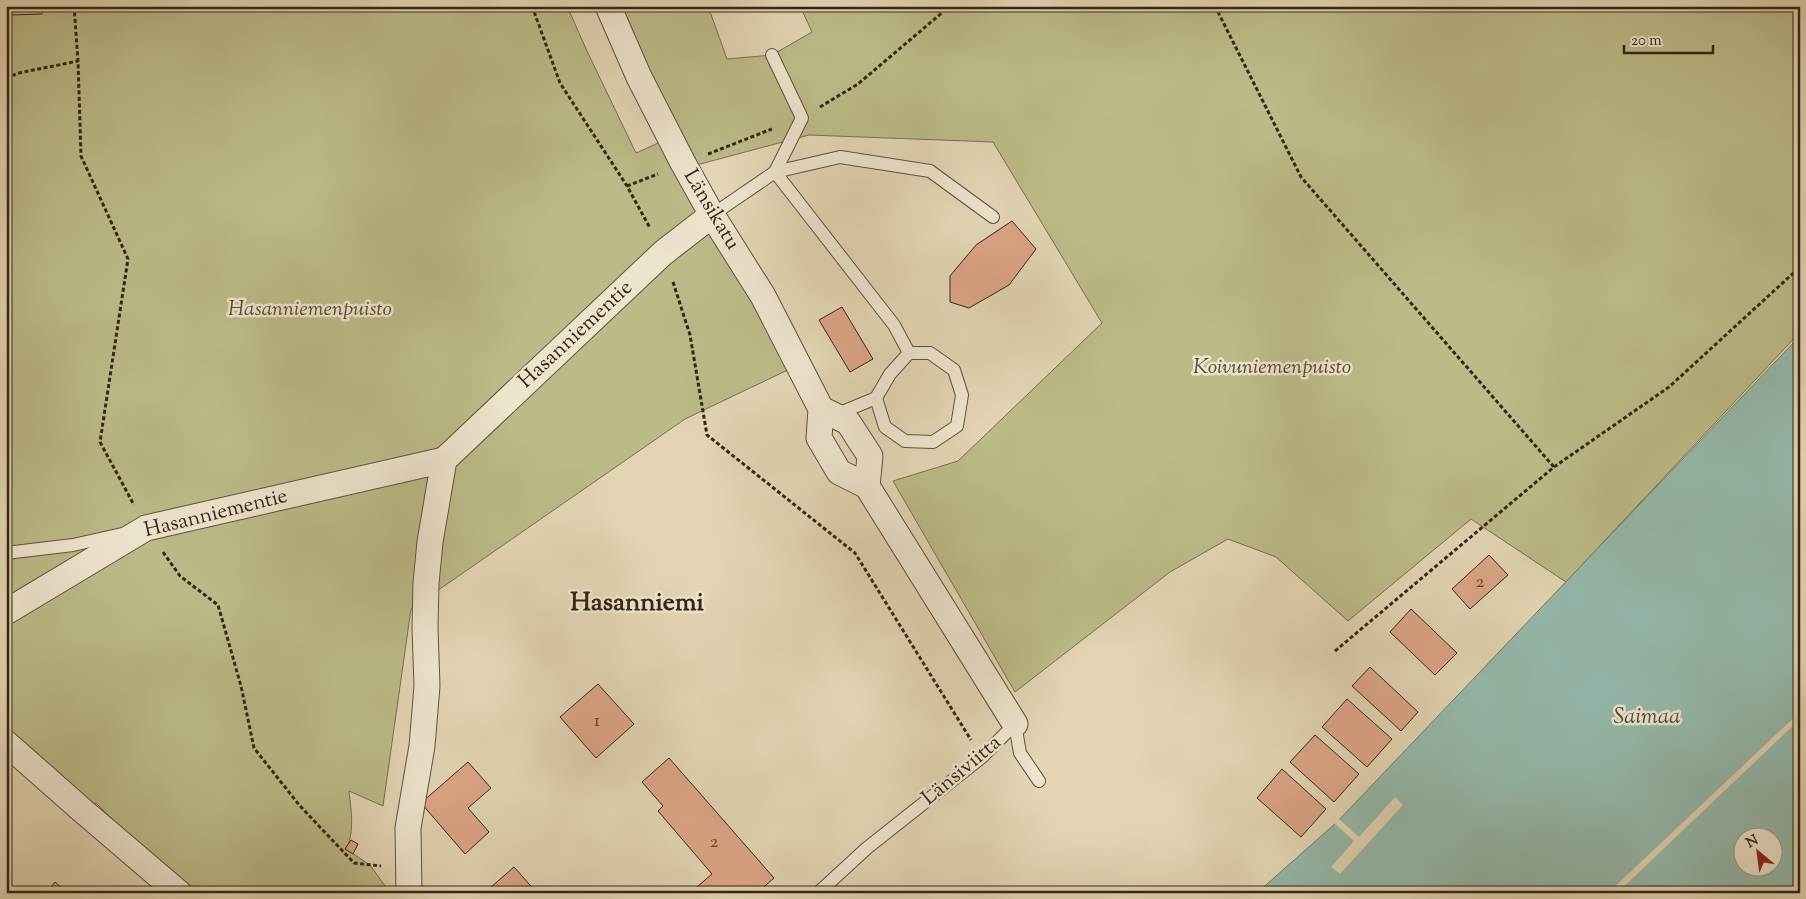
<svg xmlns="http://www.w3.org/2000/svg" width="1806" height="899" viewBox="0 0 1806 899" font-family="'Sorts Mill Goudy',serif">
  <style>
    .green { fill: #bbbb87; stroke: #78704f }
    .water { fill: #95b9ac; stroke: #6e7e70; fill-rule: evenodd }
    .pier { fill: #e3d5b4 }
    .building { fill: #dda587; stroke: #342517 }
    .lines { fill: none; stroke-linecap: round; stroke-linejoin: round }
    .service-casing { stroke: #60513e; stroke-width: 14 }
    .minor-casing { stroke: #60513e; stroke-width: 27 }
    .path { stroke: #342517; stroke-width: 3; stroke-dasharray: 4 2.5; stroke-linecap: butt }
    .service { stroke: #ede4ce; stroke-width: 12 }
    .minor { stroke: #ede4ce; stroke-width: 25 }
    .labels { text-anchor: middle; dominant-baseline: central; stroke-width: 5; stroke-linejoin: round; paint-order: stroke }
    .number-label { font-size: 19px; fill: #5e4533 }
    .street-label { font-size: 21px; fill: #342517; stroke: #ede4ce }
    .park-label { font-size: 21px; font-style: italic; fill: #564a33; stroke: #ede4ce }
    .water-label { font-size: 22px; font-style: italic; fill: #4c4a3c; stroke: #ede4ce }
    .district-label { font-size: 26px; font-weight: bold; fill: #342517; stroke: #ede4ce }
  </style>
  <rect width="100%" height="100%" fill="#e3d5b4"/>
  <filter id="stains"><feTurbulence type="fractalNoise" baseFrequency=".004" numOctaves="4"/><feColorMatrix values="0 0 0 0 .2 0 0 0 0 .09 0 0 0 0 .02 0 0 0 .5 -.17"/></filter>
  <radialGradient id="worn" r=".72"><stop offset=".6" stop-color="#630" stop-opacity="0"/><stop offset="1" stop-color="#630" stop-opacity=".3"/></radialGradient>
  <g class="green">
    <path d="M6,6h561l20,45 49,102 29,-13 129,227 -109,52 -274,190 -28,197 -34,-15c2,19 6,41 -3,58l24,16 20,28h-203l-91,-90 -13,8 -77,-68z"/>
    <path d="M615,6h93l19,53 45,-4 40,-23 -12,-26h1000v326l-234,250 -95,-63 -123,102 -72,-64 -48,-18 -58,33 -155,120 -122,-211 65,-20 144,-138 -109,-181 -184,-7 -120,32z"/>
  </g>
  <path class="water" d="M1800,336v557h-543l80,-71zM1744,836h30v30h-30z"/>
  <g class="pier">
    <path d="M1800,712v7l-183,174h-9z"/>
    <path d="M1395,797l8,8 -63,69 -9,-7 23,-26 -21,-19 5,-4 21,19z"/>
  </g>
  <g class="building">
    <path d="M12,6h30v8l-30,1z"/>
    <path d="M1012,221l24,28 -27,36 -40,23 -19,-6v-26l26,-31z"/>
    <path d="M842,307l31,52 -23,13 -31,-52z"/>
    <path d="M1489,555l19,20 -38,34 -18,-20z"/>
    <path d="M1411,609l46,44 -22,22 -45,-43z"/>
    <path d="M1370,667l48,45 -17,19 -49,-45z"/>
    <path d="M598,684l36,40 -38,34 -36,-41z"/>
    <path d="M1347,699l45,40 -25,28 -45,-40z"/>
    <path d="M1315,735l44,39 -25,28 -44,-40z"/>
    <path d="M669,758l105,120 -17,15h-67l22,-19 -54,-63 5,-5 -21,-24z"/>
    <path d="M468,762l23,26 -23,20 21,24 -24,22 -44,-51z"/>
    <path d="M1282,769l44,40 -25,28 -44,-39z"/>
    <path d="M351,840l7,4 -5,10 -8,-5z"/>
    <path d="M514,867l23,26h-42l-5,-5z"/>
    <path d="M55,882l13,11h-22z"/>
    <path d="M546,887l5,6h-13z"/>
  </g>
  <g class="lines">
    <defs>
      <g id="service">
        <path d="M772,55l30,63 -27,54"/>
        <path d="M775,172l119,153 15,28 -19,21 -14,24 9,29 20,14 28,1 24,-16 5,-31 -8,-25 -24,-17h-21"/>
        <path d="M712,215l63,-43 65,-15 90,14 63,46"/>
        <path d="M835,415l41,-17"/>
        <path d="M6,553l67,-8 49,-11"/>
        <path d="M1015,724l5,29 19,28"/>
        <path d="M818,893l49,-45 115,-91 33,-33"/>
      </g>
      <g id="minor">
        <path d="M608,6l31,71 44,86 29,52 51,81 58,113 -2,29 20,34 28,14 148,238"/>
        <path d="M821,409l27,13 22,34 -3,30"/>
        <path d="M6,612l140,-84 298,-68"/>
        <path d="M6,743l77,68 96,82"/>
        <path d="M409,893l-1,-65 14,-82 5,-60 -2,-58 1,-45 4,-41 14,-82 219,-207 49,-38"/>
      </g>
    </defs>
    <use href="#service" class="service-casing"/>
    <use href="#minor" class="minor-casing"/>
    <g class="path">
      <path d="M74,6l4,55 3,95 47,103 -28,183 34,63"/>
      <path d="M532,6l28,77 67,103 23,42"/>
      <path d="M1215,6l86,171 253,290"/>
      <path d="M6,78l13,-5 59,-12"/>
      <path d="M820,107l38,-23 92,-78"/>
      <path d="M708,154l64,-25"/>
      <path d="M627,186l31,-12"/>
      <path d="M673,282l17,53 17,100 148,118 116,187"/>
      <path d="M163,552l17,24 38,29 23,81 13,62 46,58 54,57 27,3"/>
      <path d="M1335,651l219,-184 115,-80 131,-120"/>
    </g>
    <use href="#service" class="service"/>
    <use href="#minor" class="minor"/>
  </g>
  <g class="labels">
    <g class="number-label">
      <text x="1480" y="582">2</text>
      <text x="597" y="721">1</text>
      <text x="714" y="842">2</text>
    </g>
    <g class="street-label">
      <text transform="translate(711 210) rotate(59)">Länsikatu</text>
      <text transform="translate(576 335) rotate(-43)">Hasanniementie</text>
      <text transform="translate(216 514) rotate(-14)">Hasanniementie</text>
      <text transform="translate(962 771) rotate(-40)">Länsiviitta</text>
    </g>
    <g class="park-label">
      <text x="310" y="310">Hasanniemenpuisto</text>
      <text x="1272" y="368">Koivuniemenpuisto</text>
    </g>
    <g class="water-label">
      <text x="1647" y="718">Saimaa</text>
    </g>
    <g class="district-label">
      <text x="637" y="603">Hasanniemi</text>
    </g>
  </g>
  <rect width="1806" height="899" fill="none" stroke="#e3d5b4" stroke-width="25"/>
  <rect x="8" y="8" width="1791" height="884" fill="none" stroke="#342517" stroke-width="2.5"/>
  <rect x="12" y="12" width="1781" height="874" fill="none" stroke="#342517"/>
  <g transform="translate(1758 852) rotate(331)"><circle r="24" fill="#ede4ce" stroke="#a39885"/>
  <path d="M0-4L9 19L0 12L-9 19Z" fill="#8f2418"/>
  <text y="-8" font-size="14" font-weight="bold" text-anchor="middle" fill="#342517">N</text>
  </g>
  <path d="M1624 45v8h89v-8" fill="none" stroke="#342517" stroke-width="2.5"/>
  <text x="1631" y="45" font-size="15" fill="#342517" stroke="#ede4ce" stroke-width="4" paint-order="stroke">20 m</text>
  <rect width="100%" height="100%" filter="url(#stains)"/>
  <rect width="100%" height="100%" fill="url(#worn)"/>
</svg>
